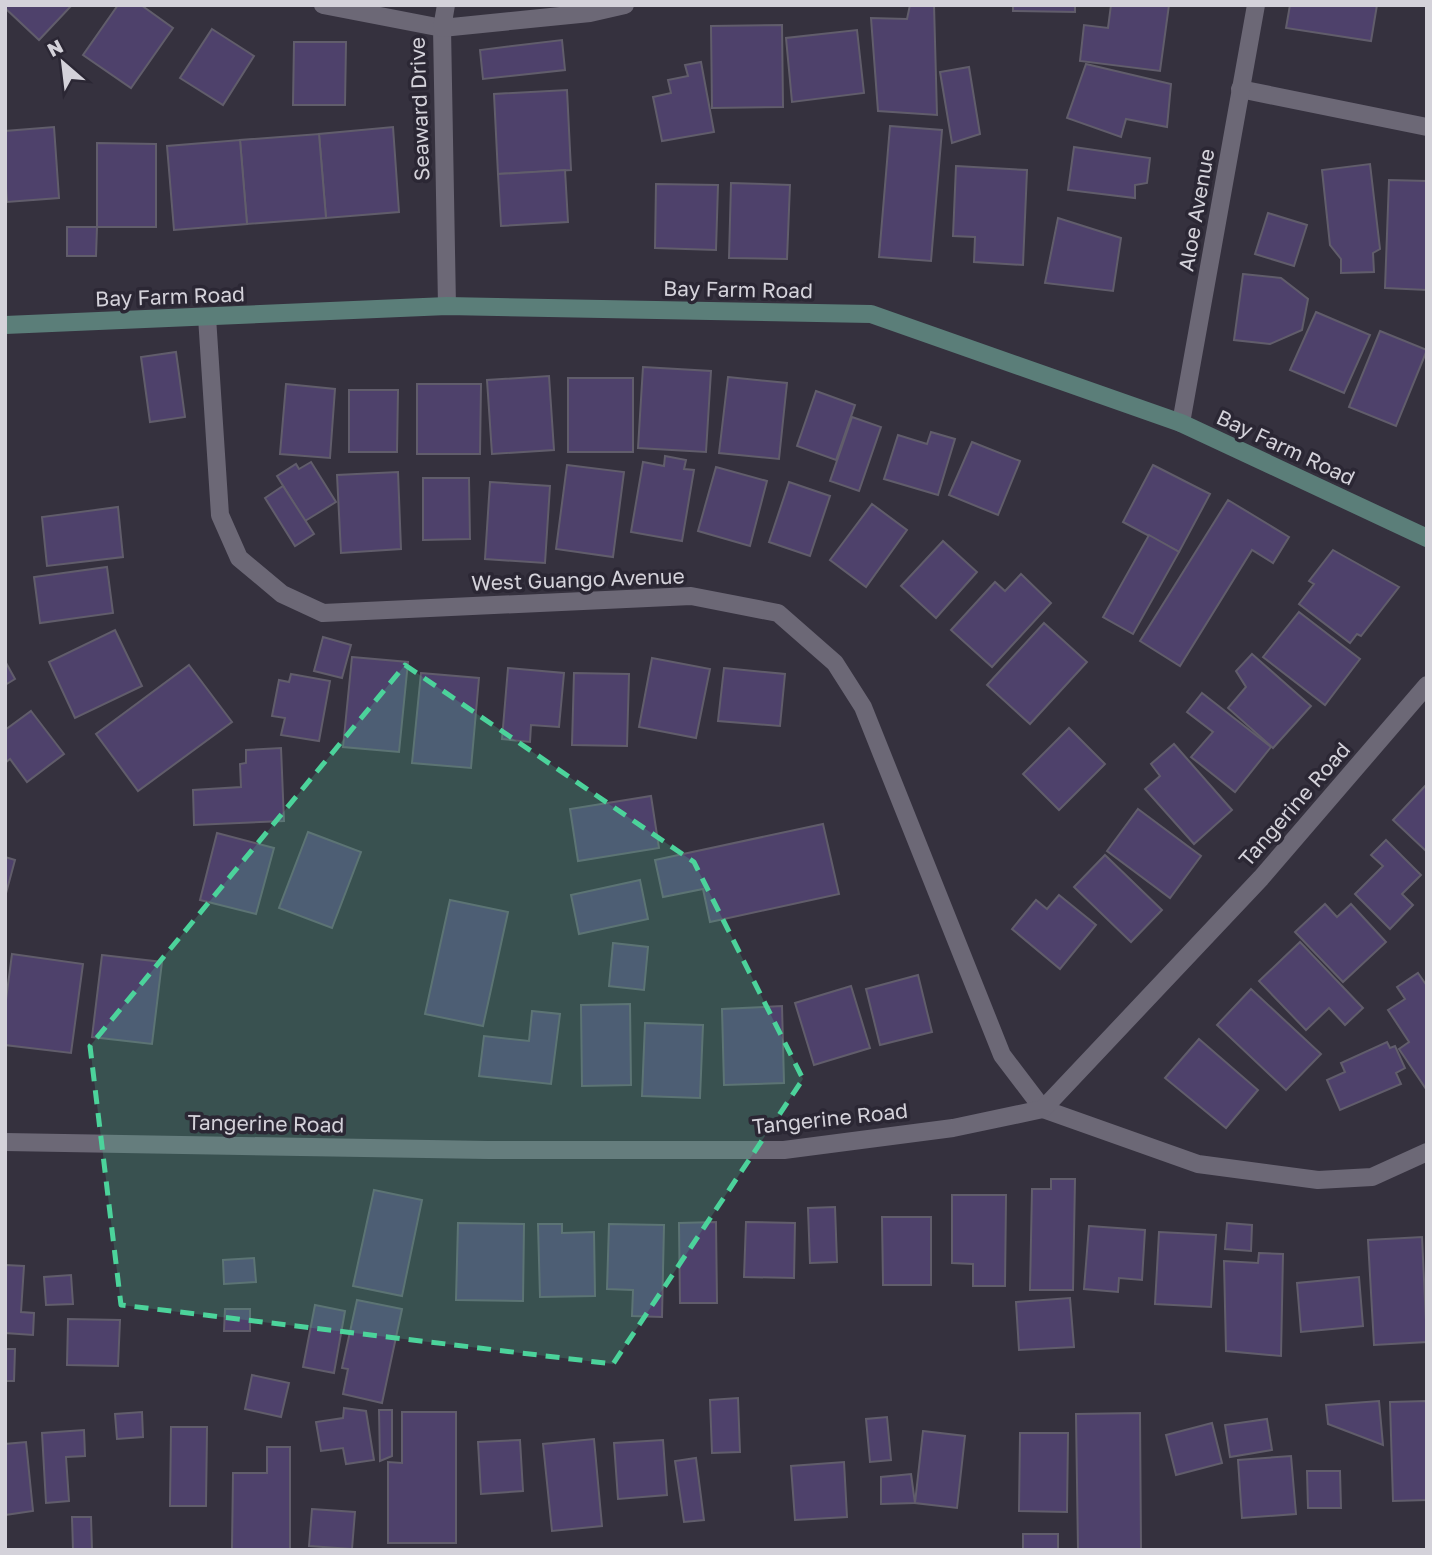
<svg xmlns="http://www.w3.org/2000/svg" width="1432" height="1555" viewBox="0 0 1432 1555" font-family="'Golos Text',sans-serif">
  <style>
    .building { fill: #4e416b; stroke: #615d6b; stroke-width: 2 }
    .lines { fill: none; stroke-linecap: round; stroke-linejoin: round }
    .street { stroke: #6c6876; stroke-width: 18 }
    .secondary { stroke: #5b7e79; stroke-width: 18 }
    .marked { fill: #4cd39b; fill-opacity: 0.2; stroke: #4cd39b; stroke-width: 5; stroke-dasharray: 14 9; stroke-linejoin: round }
    .labels { text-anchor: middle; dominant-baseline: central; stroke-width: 7; stroke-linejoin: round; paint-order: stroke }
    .street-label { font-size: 21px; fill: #d4d2da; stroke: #2b2734 }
  </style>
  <rect width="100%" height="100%" fill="#35313e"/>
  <g class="building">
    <path d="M5,5h67l-33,35 -34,-32z"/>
    <path d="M118,5h23l32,23 -42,60 -48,-33z"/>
    <path d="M910,5h24l3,110 -59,-4 -7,-93 36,1z"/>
    <path d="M1013,5h62v7l-62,-1z"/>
    <path d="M1111,5h58l-9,66 -80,-10 4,-36 24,3z"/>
    <path d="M1290,5h87l-6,36 -85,-13z"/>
    <path d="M782,25l1,82 -71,1 -1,-82z"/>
    <path d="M212,29l42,27 -31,49 -43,-27z"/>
    <path d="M857,30l7,63 -72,9 -6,-64z"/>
    <path d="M562,40l3,30 -82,9 -3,-29z"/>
    <path d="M294,42h52l-1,63h-52z"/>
    <path d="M701,62l13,70 -52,9 -9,-44 18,-4 -3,-13 20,-4 -3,-11z"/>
    <path d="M1086,64l85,20 -4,43 -41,-8 -5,18 -54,-19z"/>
    <path d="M969,67l11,67 -28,9 -12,-71z"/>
    <path d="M567,90l4,80 -73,4 -4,-80z"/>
    <path d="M890,126l52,4 -11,131 -52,-4z"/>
    <path d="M54,127l5,71 -52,4 -2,-28v-43z"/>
    <path d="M393,127l6,85 -73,6 -7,-84z"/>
    <path d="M319,134l7,84 -79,6 -7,-84z"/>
    <path d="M240,140l7,84 -73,6 -7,-84z"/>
    <path d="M97,143l59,1v83h-59z"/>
    <path d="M1074,147l76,11 -3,25 -12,2v13l-67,-8z"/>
    <path d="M1370,164l10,85 -7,4 1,19 -33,1v-14l-11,-14 -8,-75z"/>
    <path d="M956,166l71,4 -4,95 -49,-3 1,-25 -22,-1z"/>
    <path d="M565,170l3,52 -67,4 -3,-52z"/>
    <path d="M1389,180l38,1v109l-42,-2z"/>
    <path d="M731,183l59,2 -3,74 -58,-1z"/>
    <path d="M656,184l62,1 -2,65 -61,-2z"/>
    <path d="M1268,213l39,12 -13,41 -39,-12z"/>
    <path d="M1058,218l63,20 -8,53 -68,-8z"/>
    <path d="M67,227h30l-1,29h-29z"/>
    <path d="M1243,274l38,4 27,21 -6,31 -32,14 -36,-4z"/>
    <path d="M1316,312l54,23 -26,58 -54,-23z"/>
    <path d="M1380,331l47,19 -31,76 -47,-19z"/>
    <path d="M176,352l9,65 -35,5 -9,-65z"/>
    <path d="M643,367l68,4 -5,81 -68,-4z"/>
    <path d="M549,376l5,74 -62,4 -5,-74z"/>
    <path d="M728,377l59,6 -8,76 -60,-6z"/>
    <rect x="568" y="378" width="65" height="74"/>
    <path d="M286,384l49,5 -5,69 -50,-4z"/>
    <path d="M417,384h64l-1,70h-63z"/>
    <path d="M349,390h49l-1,62h-48z"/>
    <path d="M816,391l39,14 -19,55 -39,-14z"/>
    <path d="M852,417l29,10 -22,64 -29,-10z"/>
    <path d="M931,432l24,7 -17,56 -54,-16 14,-44 29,9z"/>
    <path d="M972,442l48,19 -22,54 -49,-20z"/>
    <path d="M665,456l21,4 -2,9 10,1 -12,71 -51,-9 12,-70 21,4z"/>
    <path d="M311,462l25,40 -31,19 -28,-45 19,-12 3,5z"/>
    <path d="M567,465l57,7 -11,85 -57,-8z"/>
    <path d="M1153,465l57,29 -31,58 -56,-30z"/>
    <path d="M716,467l51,14 -17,65 -52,-15z"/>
    <path d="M398,472l3,77 -60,4 -4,-78z"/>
    <path d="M423,478h46l1,61 -47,1z"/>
    <path d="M490,482l60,4 -5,77 -60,-4z"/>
    <path d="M789,482l41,14 -20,60 -41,-14z"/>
    <path d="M283,486l31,48 -19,12 -30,-48z"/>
    <path d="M1228,500l61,37 -16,26 -21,-13 -72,116 -40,-25z"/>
    <path d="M872,504l35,26 -41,57 -36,-27z"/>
    <path d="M118,507l5,50 -76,9 -5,-49z"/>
    <path d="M1149,535l30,17 -46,82 -30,-17z"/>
    <path d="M943,541l34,31 -41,46 -35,-32z"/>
    <path d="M1333,550l66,37 -38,49 -4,-2 -7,9 -51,-39 15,-20 -5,-3z"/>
    <path d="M107,567l6,46 -73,10 -6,-46z"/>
    <path d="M1021,574l30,29 -59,64 -41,-37 44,-48 10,9z"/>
    <path d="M1299,612l61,47 -35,46 -62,-48z"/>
    <path d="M1044,623l43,39 -57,62 -43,-39z"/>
    <path d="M115,630l27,56 -67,32 -26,-56z"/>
    <path d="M323,637l28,8 -9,33 -28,-7z"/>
    <path d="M1252,654l59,52 -38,42 -45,-40 18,-21 -10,-16z"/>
    <path d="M352,657l56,5 -9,90 -56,-5z"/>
    <path d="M652,658l58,11 -14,69 -57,-11z"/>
    <path d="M5,661l10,18 -10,6z"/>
    <path d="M189,665l43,57 -94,69 -42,-57z"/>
    <path d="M508,668l56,5 -5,54 -28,-2 -1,17 -28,-3z"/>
    <path d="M724,668l61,6 -5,52 -62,-5z"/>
    <path d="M421,673l58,5 -8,90 -59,-5z"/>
    <path d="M574,673l55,1 -2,72 -55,-1z"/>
    <path d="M291,674l39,7 -11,60 -38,-6 4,-17 -13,-2 7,-36 10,2z"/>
    <path d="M1202,693l69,54 -36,45 -44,-35 22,-25 -26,-20z"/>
    <path d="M31,711l33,43 -37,28 -17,-23 -5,4v-33z"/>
    <path d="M1069,728l36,36 -46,46 -36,-36z"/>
    <path d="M1174,744l58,66 -38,34 -49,-55 15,-13 -9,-12z"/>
    <path d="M281,748l3,73 -90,4 -1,-35 48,-3 -1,-23 6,-1v-13z"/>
    <path d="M1426,785l1,1v66l-34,-32z"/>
    <path d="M651,796l8,52 -81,13 -8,-52z"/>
    <path d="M1138,809l63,47 -31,42 -63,-47z"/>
    <path d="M823,824l16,70 -129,28 -7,-33 -40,8 -8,-37z"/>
    <path d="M308,832l53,20 -29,76 -53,-20z"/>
    <path d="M217,833l57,15 -18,66 -56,-14z"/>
    <path d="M1386,840l35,35 -19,19 11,11 -23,24 -35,-35 28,-28 -12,-11z"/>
    <path d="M1105,855l57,55 -31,32 -57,-55z"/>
    <path d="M5,857l10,3 -10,37z"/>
    <path d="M640,880l8,39 -69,15 -8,-39z"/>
    <path d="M1059,895l37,30 -36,44 -48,-40 24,-29 11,9z"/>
    <path d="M450,900l58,12 -25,114 -58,-12z"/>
    <path d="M1325,904l12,13 14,-13 35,38 -43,40 -48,-50z"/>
    <path d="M1300,942l63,66 -18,17 -16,-17 -23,22 -47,-49z"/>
    <path d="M613,943l35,4 -4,43 -35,-4z"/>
    <path d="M12,954l71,10 -12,89 -66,-8v-38z"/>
    <path d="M102,955l60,7 -10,82 -60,-7z"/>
    <path d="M1418,973l9,13 -1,103 -27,-40 10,-7 -21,-32 17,-11 -8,-12z"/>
    <path d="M918,975l14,57 -52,13 -14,-56z"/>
    <path d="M851,986l19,62 -56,17 -19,-62z"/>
    <path d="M1251,989l70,65 -35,36 -69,-65z"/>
    <path d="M630,1004l1,81 -49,1 -1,-81z"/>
    <path d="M782,1006l2,77 -60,2 -2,-76z"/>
    <path d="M532,1011l28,3 -9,70 -72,-8 5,-40 45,5z"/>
    <path d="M645,1023l58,2 -3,73 -58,-2z"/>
    <path d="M1199,1039l59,51 -32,38 -61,-50z"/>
    <path d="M1387,1042l3,6 5,-2 10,22 -9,5 5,11 -61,26 -13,-30 18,-8 -4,-9z"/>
    <path d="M1051,1179h24l-2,111h-43l2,-101h19z"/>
    <path d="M374,1190l48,10 -20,96 -49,-10z"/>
    <path d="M952,1195h54l-1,91h-32v-22l-21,-1z"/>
    <path d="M835,1207l2,55 -27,1 -2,-55z"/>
    <path d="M882,1217h49v68h-48z"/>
    <path d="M716,1222l1,81h-37l-1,-80z"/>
    <path d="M746,1222l49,1 -1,55 -50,-1z"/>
    <path d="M458,1223l66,1 -1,77 -67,-1z"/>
    <path d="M1227,1223l25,2 -1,26 -26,-2z"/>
    <path d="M538,1224h24v9l32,-1 1,64 -55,1z"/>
    <path d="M609,1224l55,1 -2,92 -30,-1 1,-26 -26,-1z"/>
    <path d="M1089,1226l56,4 -3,50 -23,-2 -1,14 -34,-3z"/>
    <path d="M1159,1232l57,3 -5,72 -56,-3z"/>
    <path d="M1422,1237l5,105 -53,3 -6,-105z"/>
    <path d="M1259,1253l24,1 -2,102 -55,-5 -2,-90 34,2z"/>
    <path d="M254,1258l2,24 -32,2 -1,-24z"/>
    <path d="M5,1265l19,1 -3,46 13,1 -1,22 -28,-2z"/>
    <path d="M71,1275l2,29 -27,1 -2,-28z"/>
    <path d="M1359,1277l4,49 -62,6 -4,-49z"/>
    <path d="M1070,1298l4,49 -55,3 -3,-48z"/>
    <path d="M357,1300l45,9 -20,94 -39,-9 5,-25 -6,-1z"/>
    <path d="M315,1305l30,6 -11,62 -31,-6z"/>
    <path d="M225,1309h25v22h-26z"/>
    <path d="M68,1319l52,1 -2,46 -51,-1z"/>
    <path d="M5,1349h10l-1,32h-9z"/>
    <path d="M252,1375l37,8 -8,34 -36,-8z"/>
    <path d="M738,1398l2,54 -28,1 -2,-53z"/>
    <path d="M1379,1401l4,44 -55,-21 -2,-19z"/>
    <path d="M1427,1401v99l-34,1 -3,-99z"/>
    <path d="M344,1408l22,3 8,49 -28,4 -3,-16 -22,3 -5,-29 27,-4z"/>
    <path d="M379,1410h13v46l-12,5z"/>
    <path d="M142,1412l1,25 -26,2 -2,-25z"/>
    <path d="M402,1412h54v131h-68v-81l14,1z"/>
    <path d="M1140,1413l1,137h-63l-2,-136z"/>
    <path d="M887,1417l4,43 -21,2 -4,-43z"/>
    <path d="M1267,1419l5,31 -42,7 -5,-32z"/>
    <path d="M1212,1423l10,40 -46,12 -10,-40z"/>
    <path d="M171,1427h36l-1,79h-36z"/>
    <path d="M84,1430l1,26 -19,1 3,44 -23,2 -4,-70z"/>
    <path d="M923,1431l42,5 -8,72 -42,-5z"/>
    <path d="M1020,1433h48l-1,79 -48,-1z"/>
    <path d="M594,1439l8,87 -50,5 -9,-87z"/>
    <path d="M520,1440l3,51 -42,3 -3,-52z"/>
    <path d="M663,1440l4,55 -49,4 -4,-56z"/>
    <path d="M26,1442l7,69 -28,4v-71z"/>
    <path d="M267,1447h23v103h-58l1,-77h34z"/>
    <path d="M1291,1456l5,58 -54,4 -4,-58z"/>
    <path d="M696,1458l8,62 -20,2 -9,-61z"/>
    <path d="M844,1462l3,55 -52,3 -4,-54z"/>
    <path d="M1307,1471h33l1,37h-33z"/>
    <path d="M911,1474l4,29 -34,1v-27z"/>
    <path d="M312,1509l43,3 -3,37 -43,-3z"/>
    <path d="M72,1517h19l1,33h-19z"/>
    <rect x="1023" y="1534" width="35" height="16"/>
  </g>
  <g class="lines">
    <g class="street">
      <path d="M323,5l119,23 5,278"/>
      <path d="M446,5l-4,23 148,-15 35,-8"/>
      <path d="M1240,89l187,38"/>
      <path d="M207,317l13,198 19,43 43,36 41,19 368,-17 87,17 57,50 28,44 139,348 41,54 155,55 120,16 54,-3 55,-25"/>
      <path d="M1181,423l75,-418"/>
      <path d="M5,1142l483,8h296l169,-22 90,-19 218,-231 166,-193"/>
    </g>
    <path class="secondary" d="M5,325l442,-19 424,8 310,109 246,115"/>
  </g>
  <path class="marked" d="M405,665l289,197 109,217 -190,285 -492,-59 -31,-259z"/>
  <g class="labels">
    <g class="street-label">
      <text transform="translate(419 109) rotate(-92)">Seaward Drive</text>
      <text transform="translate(1196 210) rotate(-80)">Aloe Avenue</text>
      <text transform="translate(738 289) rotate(1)">Bay Farm Road</text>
      <text transform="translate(170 296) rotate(-2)">Bay Farm Road</text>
      <text transform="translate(1286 447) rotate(25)">Bay Farm Road</text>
      <text transform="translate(578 579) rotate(-2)">West Guango Avenue</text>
      <text transform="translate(1294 804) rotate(-49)">Tangerine Road</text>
      <text transform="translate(830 1118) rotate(-6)">Tangerine Road</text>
      <text transform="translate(266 1123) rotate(1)">Tangerine Road</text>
    </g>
  </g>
  <rect width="1432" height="1555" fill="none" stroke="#d4d2da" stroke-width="14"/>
  <g transform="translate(63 63) rotate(332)" stroke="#2b2734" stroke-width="5" paint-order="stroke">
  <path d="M0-5L12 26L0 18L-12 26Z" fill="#d4d2da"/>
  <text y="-10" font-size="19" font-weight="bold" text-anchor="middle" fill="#d4d2da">N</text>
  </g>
</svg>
